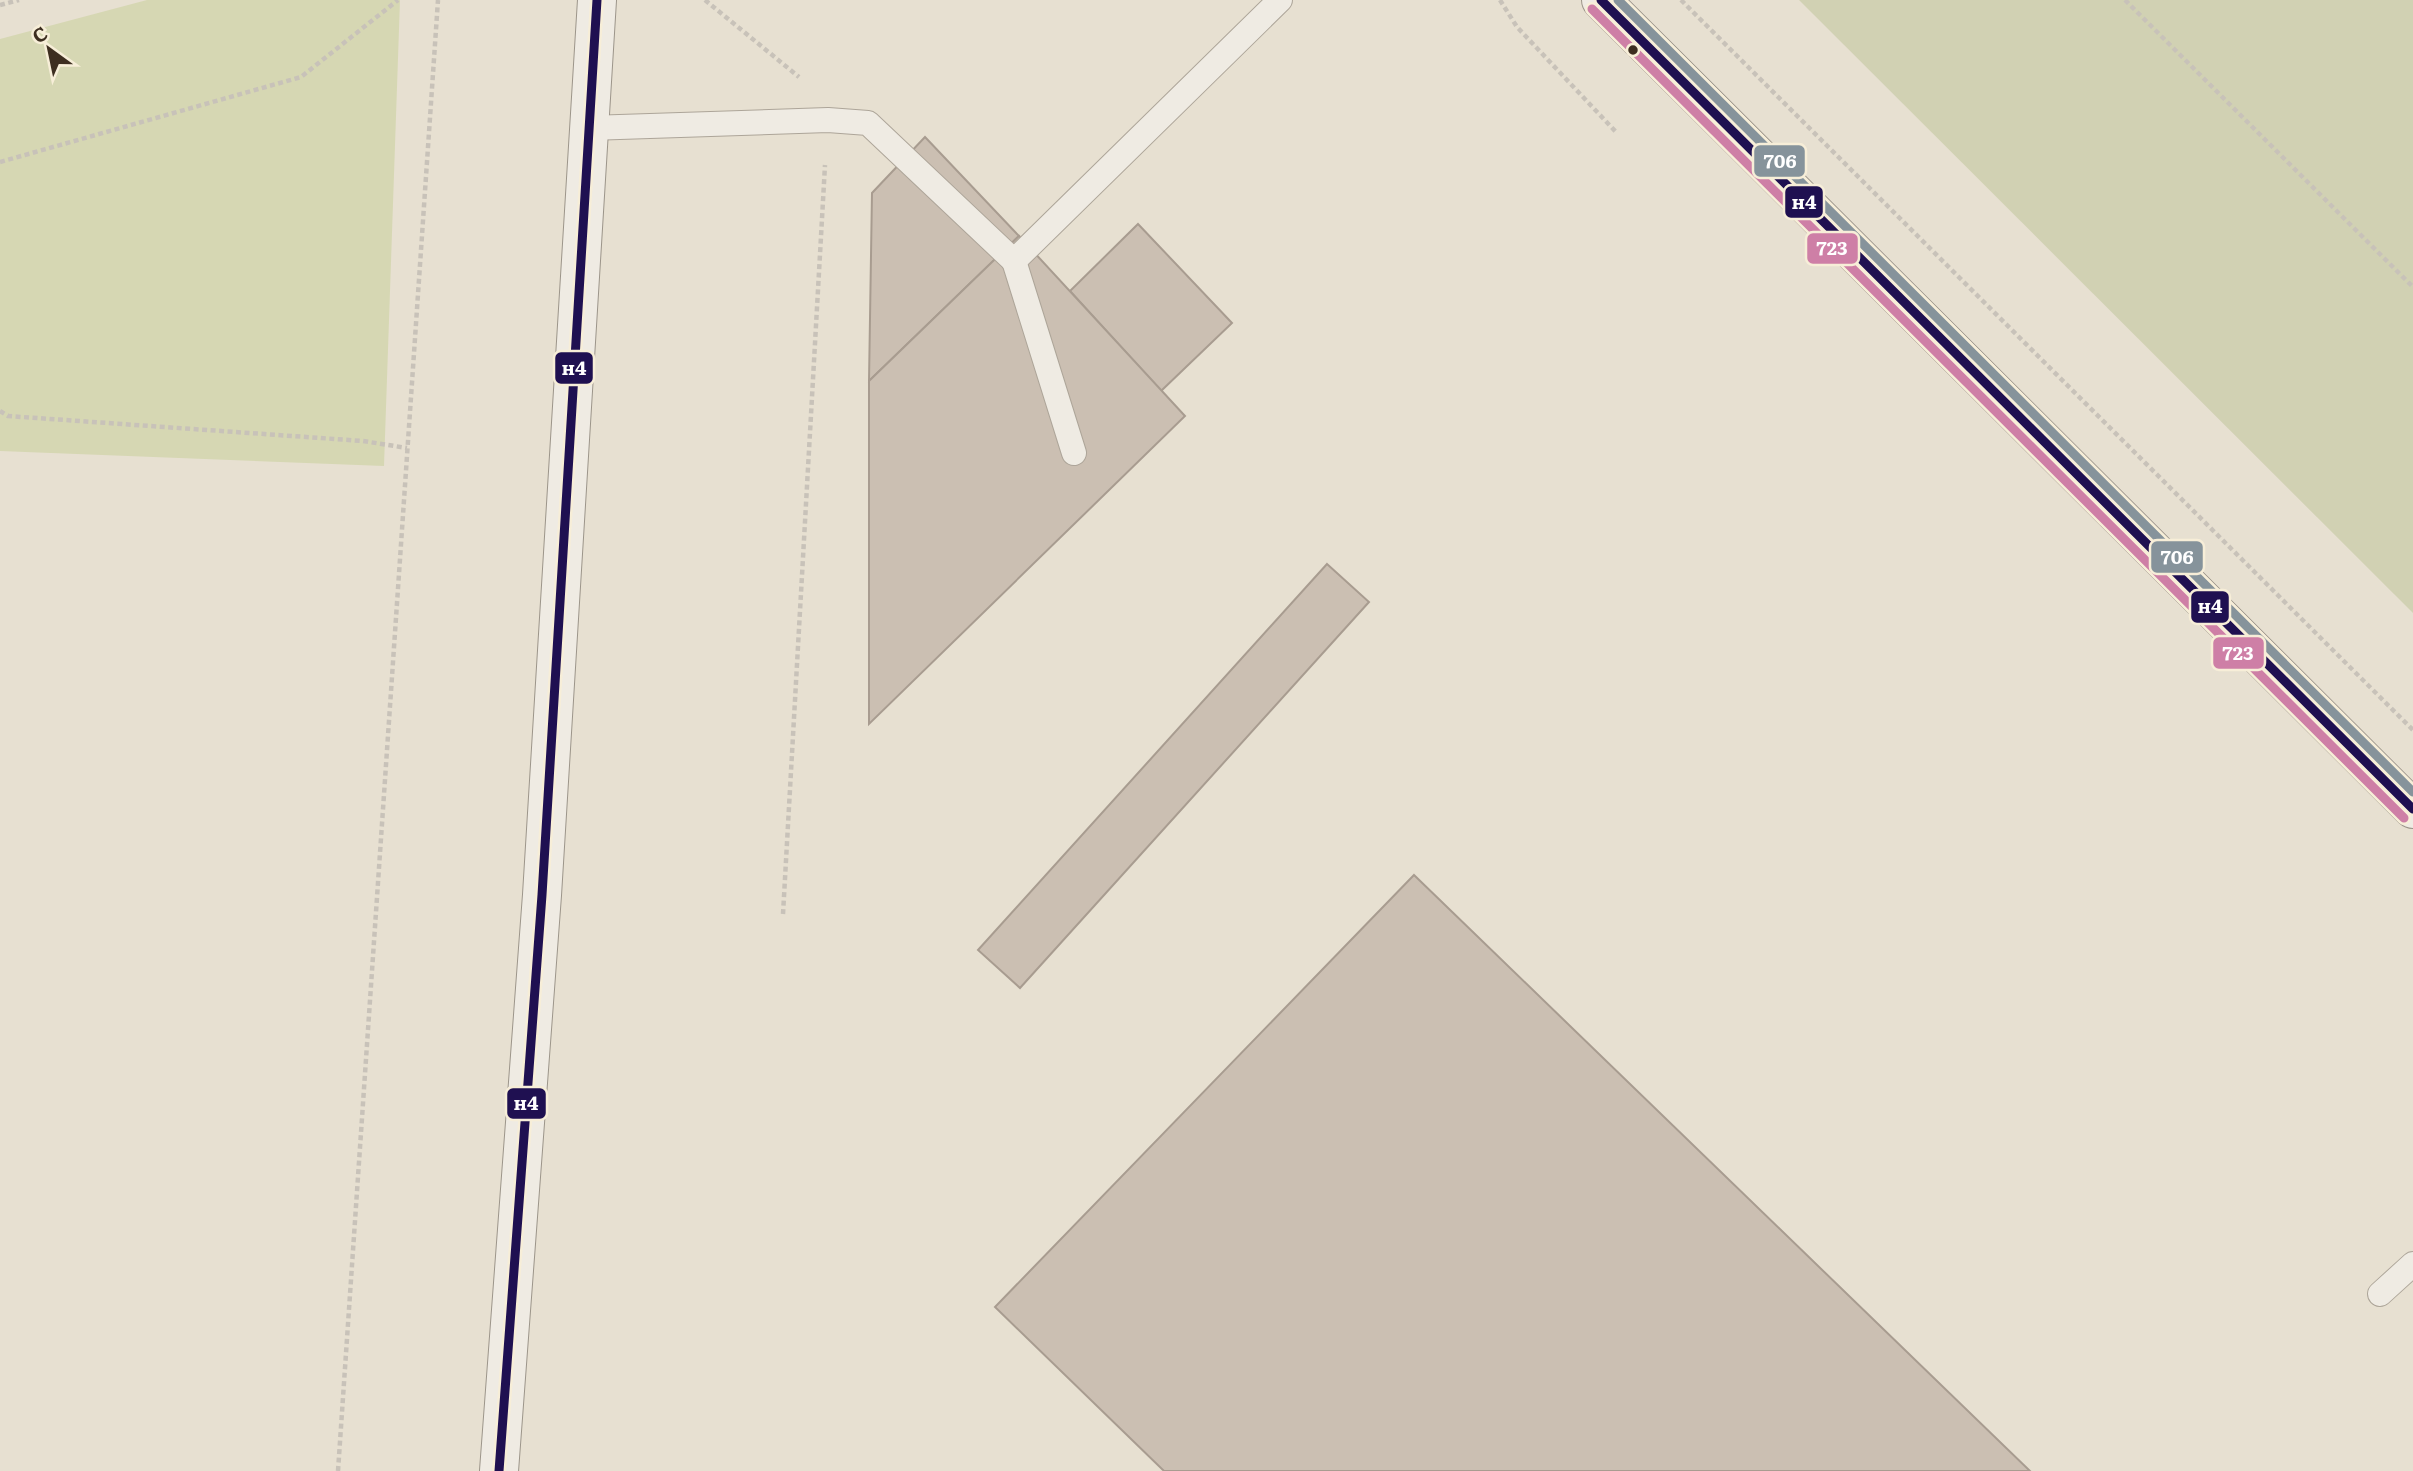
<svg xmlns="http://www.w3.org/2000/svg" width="2413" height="1471" viewBox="0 0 2413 1471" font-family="Literata,serif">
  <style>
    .green { fill: #d6d7b3 }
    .cemetery { fill: #d1d1b3 }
    .building { fill: #cbbfb2; stroke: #a89c90; stroke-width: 2 }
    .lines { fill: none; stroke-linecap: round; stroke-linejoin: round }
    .lane-casing { stroke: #ada599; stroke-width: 26 }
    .secondary-casing { stroke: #9c958a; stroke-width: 40 }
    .path { stroke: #c8c2b9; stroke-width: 4.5; stroke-dasharray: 5 3.5; stroke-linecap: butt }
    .lane { stroke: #efebe3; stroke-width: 24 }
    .secondary { stroke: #efebe3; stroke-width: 38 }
    .bus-1-casing { stroke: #f7eed8; stroke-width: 14 }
    .bus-2-casing { stroke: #f7eed8; stroke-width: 14 }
    .bus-3-casing { stroke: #f7eed8; stroke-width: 14 }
    .bus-1 { stroke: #1f1051; stroke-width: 9 }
    .bus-2 { stroke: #ce7fa6; stroke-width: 9 }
    .bus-3 { stroke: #86939b; stroke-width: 9 }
    .bus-dot { fill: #3d2e20; stroke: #f7eed8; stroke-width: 2.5 }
    .line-badge { stroke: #f7eed8; stroke-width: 2.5 }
    .badge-label { font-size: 19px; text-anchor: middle; font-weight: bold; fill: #fff }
  </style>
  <rect width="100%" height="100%" fill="#e7e0d1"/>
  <path class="green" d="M147,0h253l-16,466 -384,-15v-412z"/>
  <path class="cemetery" d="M1799,0h614v613z"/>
  <g class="building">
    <path d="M925,137l94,99 -150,145 3,-188z"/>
    <path d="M1138,224l94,99 -71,68 -91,-100z"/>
    <path d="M1019,236l166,180 -316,308v-343z"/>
    <path d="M1327,564l42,38 -349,386 -42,-38z"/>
    <path d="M1414,875l616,596h-866l-169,-164z"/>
  </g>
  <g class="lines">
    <defs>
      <g id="lane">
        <path d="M589,128l239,-8 40,3 146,138 266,-261"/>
        <path d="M1014,261l60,192"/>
        <path d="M2380,1294l33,-30"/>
      </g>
      <g id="secondary">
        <path d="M1601,0l812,809"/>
        <path d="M499,1471l43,-576 55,-895"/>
      </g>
    </defs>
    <use href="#lane" class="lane-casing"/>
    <use href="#secondary" class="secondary-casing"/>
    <g class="path">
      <path d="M705,0l94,77"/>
      <path d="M1500,0l17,27 99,105"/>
      <path d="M1681,0l732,730"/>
      <path d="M2125,0l288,287"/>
      <path d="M0,5l19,-5"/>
      <path d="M0,162l301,-85 97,-77"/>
      <path d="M0,411l8,5 355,25 44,7"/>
      <path d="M783,914l42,-749"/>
      <path d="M338,1471l100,-1471"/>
    </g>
    <use href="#lane" class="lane"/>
    <use href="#secondary" class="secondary"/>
    <defs>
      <g id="bus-1">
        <path d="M1601,0l812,809"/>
        <path d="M499,1471l43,-576 55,-895"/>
      </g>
      <path id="bus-2" d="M1592,9l812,809"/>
      <path id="bus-3" d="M1618,0l795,792"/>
    </defs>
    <use href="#bus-1" class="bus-1-casing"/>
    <use href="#bus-2" class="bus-2-casing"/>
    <use href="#bus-3" class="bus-3-casing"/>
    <use href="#bus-1" class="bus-1"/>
    <use href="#bus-2" class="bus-2"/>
    <use href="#bus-3" class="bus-3"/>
  </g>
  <circle class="bus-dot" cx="1633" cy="50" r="6"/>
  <g class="line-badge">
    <rect x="1753" y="144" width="53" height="34" rx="7" fill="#86939b"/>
    <rect x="1784" y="185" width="40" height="34" rx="7" fill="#1f1051"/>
    <rect x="1806" y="232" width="53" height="33" rx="7" fill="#ce7fa6"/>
    <rect x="554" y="351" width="40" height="34" rx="7" fill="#1f1051"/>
    <rect x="2150" y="540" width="54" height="34" rx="7" fill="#86939b"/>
    <rect x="2190" y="590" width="40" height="34" rx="7" fill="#1f1051"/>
    <rect x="2212" y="636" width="53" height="34" rx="7" fill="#ce7fa6"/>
    <rect x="506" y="1087" width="41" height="33" rx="7" fill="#1f1051"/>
  </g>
  <g class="badge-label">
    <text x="1780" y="168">706</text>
    <text x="1804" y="209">н4</text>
    <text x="1832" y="255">723</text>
    <text x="574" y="375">н4</text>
    <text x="2177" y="564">706</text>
    <text x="2210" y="613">н4</text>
    <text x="2238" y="660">723</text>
    <text x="526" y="1110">н4</text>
  </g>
  <g transform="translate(49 49) rotate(327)" stroke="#f7eed8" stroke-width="5" paint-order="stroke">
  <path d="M0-5L12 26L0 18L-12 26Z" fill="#3d2e20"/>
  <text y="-10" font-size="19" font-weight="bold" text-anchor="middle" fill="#3d2e20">С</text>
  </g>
</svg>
